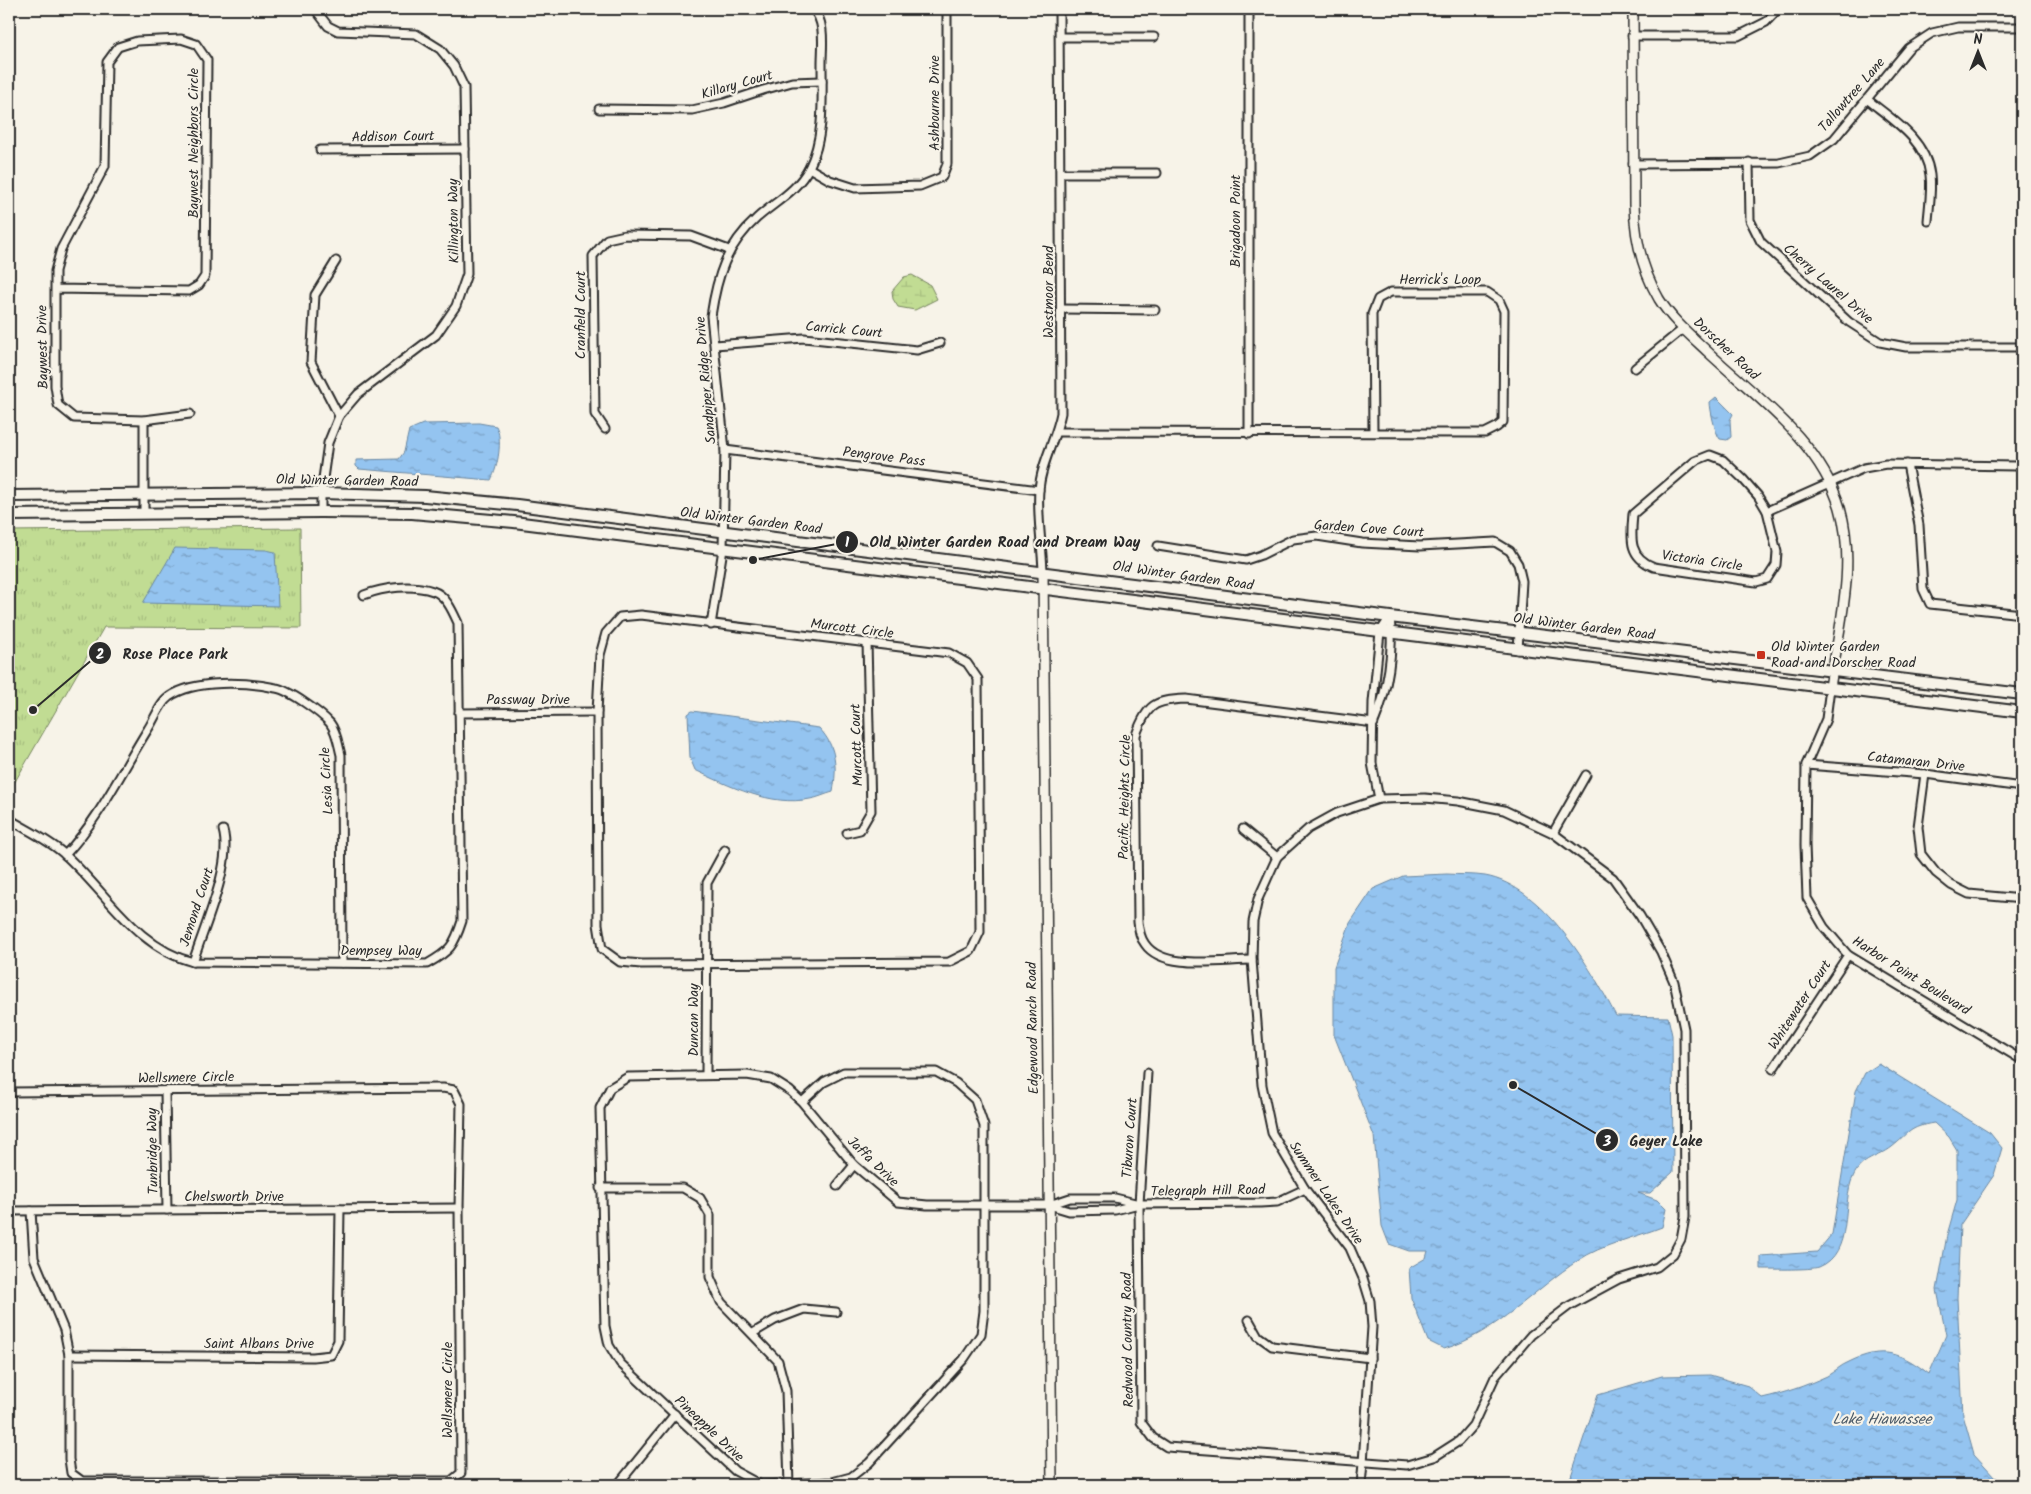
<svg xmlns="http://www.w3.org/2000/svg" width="2031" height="1494" viewBox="0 0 2031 1494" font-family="Kalam,sans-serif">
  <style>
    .grass { fill: url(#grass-tufts); stroke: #76845f }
    .wetland { fill: url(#wetland-marsh); stroke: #76845f }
    .water { fill: url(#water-ripples); stroke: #6a87a1 }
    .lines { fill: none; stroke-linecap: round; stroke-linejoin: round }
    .minor-casing { stroke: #2b2b2b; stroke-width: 11 }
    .tertiary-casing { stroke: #2b2b2b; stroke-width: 12 }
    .secondary-casing { stroke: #2b2b2b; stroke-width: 14 }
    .minor { stroke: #f7f3e8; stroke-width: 7 }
    .tertiary { stroke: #f7f3e8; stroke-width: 9 }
    .secondary { stroke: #f7f3e8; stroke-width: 10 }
    .poi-dot { fill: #c8321e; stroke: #f7f3e8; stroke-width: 2 }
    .labels { text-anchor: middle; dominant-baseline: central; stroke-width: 4.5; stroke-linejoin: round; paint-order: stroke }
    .street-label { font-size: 14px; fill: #2b2b2b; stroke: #f7f3e8 }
    .poi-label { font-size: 14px; fill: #2b2b2b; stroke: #f7f3e8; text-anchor: start }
    .water-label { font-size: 15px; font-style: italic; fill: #4a5966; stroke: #f7f3e8 }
    .leader { fill: none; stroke: #2b2b2b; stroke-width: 2 }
    .callout-dot { fill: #2b2b2b; stroke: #f7f3e8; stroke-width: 2 }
    .mark-label { font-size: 15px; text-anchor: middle; font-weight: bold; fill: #fff }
    .callout-label { font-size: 15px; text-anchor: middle; font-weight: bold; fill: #2b2b2b; stroke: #f7f3e8; stroke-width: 4.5; stroke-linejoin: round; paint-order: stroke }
  </style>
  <defs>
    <pattern id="grass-tufts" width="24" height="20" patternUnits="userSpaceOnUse" patternTransform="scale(1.25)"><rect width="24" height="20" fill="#c1dc93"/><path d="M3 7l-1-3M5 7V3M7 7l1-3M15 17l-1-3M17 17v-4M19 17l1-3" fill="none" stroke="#a6bd7f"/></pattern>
    <pattern id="wetland-marsh" width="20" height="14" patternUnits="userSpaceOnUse" patternTransform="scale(1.25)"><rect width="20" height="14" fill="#c1dc93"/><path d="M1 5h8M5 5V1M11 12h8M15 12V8" fill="none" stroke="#a6bd7f"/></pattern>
    <pattern id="water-ripples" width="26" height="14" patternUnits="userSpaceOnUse" patternTransform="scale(1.25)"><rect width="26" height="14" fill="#94c4f0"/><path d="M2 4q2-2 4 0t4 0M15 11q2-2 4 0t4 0" fill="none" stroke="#799fc3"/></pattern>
  </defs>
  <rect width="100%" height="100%" fill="#f7f3e8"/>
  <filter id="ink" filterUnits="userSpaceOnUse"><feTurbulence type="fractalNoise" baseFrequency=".02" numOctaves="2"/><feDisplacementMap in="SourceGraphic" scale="10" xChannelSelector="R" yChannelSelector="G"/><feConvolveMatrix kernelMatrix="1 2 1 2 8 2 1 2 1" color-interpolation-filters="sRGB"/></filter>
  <g filter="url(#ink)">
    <path class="grass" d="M300,528l1,100 -197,-1 -95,165v-261z"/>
    <path class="wetland" d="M912,275l18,10 7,14 -22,11 -17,-3 -5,-8 -1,-8 12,-14z"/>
    <g class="water">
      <path d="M1716,397l17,17 -3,6 1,17 -4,3 -7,-1c-5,-6 -10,-30 -10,-37z"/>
      <path d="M479,423l17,3c7,13 2,41 -5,54l-132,-11 -3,-3v-6l43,-1 5,-7 5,-22 14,-6z"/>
      <path d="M175,548l91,2 9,2 3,54 -135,-3z"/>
      <path d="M692,711l127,17c18,19 18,39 14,64 -8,2 -15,6 -23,7 -39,8 -81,-13 -115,-29l-5,-12 -2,-44z"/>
      <path d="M1447,874c12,1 26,0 38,2 58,10 106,92 131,140l52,1 4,18 1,137 -23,21h-12l19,7 9,9 -4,18c-26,10 -61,18 -83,33 -45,29 -82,73 -135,89l-16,-8 -17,-43 -2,-30 17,-10 2,-7h-19l-20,-7 -7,-18 -8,-90 -40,-101v-68l16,-44 23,-34 30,-13z"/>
      <path d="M1879,1064l111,69 12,15 -8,27 -34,50 -3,73 6,117 11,39 21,23 14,8h-441l30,-90 64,-19 48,-1 38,11 14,12c23,-5 43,-12 65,-22 7,-4 14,-11 22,-14 34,-17 53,-9 80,12l17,-39 -9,-45 10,-55 10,-35v-50l-8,-13 -15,-14c-26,4 -24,10 -42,24 -14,11 -31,11 -39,30 -12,25 1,76 -34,90 -10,3 -44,2 -58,2v-13l56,-4 15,-18 24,-143 9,-18z"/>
    </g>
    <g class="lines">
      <defs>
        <g id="minor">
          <path d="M315,9l13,17 10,5 78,3 24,15 14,17 10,21 3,187 -11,32 -20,29 -78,59 -19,22 -11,27 -7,50v19"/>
          <path d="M1249,9v425"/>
          <path d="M1632,36h106l28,-14 12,-13"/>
          <path d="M1060,37h94"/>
          <path d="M1868,100c25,20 58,40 62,75 2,15 -1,32 -2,46"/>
          <path d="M599,109l93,1 32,-7 39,-13 29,-8 30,-1"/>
          <path d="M320,150l145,-1"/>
          <path d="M1749,162l1,58 11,22 88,80 31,20 26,5h116"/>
          <path d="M1633,164l146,-1 31,-7 24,-17 75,-91 23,-15 26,-6h64"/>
          <path d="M809,168l21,12 25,8 65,-2 22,-9 5,-13v-155"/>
          <path d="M1062,173h95"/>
          <path d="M336,261l-21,34 -4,67 28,54"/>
          <path d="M55,289l134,2 10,-6 6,-9 2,-216 -11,-16 -15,-5 -44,2 -19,6 -11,15 -2,104 -44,83 -6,22v115l3,19 16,13 70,2 46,-6"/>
          <path d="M1061,309l94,1"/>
          <path d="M715,345l89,-7 113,12 23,-7"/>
          <path d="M1635,368l48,-39"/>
          <path d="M144,420v94"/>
          <path d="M605,429l-10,-15 -2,-158 14,-17 18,-4 66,1 38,14"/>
          <path d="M1058,432l427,1 12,-6 6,-5 1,-111 -5,-11 -12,-8h-96l-13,7 -6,15 1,118"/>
          <path d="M725,450l314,40"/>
          <path d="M1710,455l13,5 20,19 15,17 9,15 10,41 -1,13 -9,14 -11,3 -102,-15c-26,-10 -23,-29 -21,-53l62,-53z"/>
          <path d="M1907,464l12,61 4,64 7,15 92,10"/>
          <path d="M1767,511l97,-43 22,-4 130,2 6,2"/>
          <path d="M1158,546l88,14 15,-5 32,-16 24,-3 45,7 58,3 75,-4 15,9 8,13 4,17 -4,69"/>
          <path d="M1043,571c-1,-26 -6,-55 -4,-81 2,-27 17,-51 22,-77l-2,-404"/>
          <path d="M641,615l308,38 18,10 11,16 2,253 -9,19 -22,11 -308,2 -21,-2 -18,-13 -4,-25 -1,-212 3,-57 6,-22 14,-16z"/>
          <path d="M711,625l12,-76 2,-99 -14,-134c6,-40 15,-70 46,-98 18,-16 40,-27 52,-50 16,-32 13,-70 13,-105 0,-17 4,-41 -9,-54"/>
          <path d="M1830,688l-4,31 -20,46 -1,80 2,53 17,29 24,28 174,105"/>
          <path d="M459,713l138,-1"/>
          <path d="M1375,720c13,-31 19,-70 15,-103"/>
          <path d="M1806,765l119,9 97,13"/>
          <path d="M1925,774l-7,53 3,27 15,19 15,12 18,9 53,5"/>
          <path d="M1379,799l-7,-36 1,-61 7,-70 10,-15"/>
          <path d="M9,819c18,11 38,20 54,34 42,37 73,95 130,109l234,2c23,-13 27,-18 35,-43l-4,-298c-5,-11 -12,-28 -25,-32 -21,-7 -49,-4 -69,4"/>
          <path d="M1243,829l34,28"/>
          <path d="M847,833l13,-3 11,-19 -4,-169"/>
          <path d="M1553,833l33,-58"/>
          <path d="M65,855c35,-37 56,-83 83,-126 6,-9 12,-26 21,-32 25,-18 78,-15 107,-9 13,2 45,25 54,35 7,9 8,21 11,32l1,208"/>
          <path d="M1252,960c-29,0 -89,11 -107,-16 -5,-6 -6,-14 -7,-22l-2,-187c11,-31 19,-35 50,-36l188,24"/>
          <path d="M193,962c11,-35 40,-98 30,-132"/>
          <path d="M1773,1069l75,-114"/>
          <path d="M1147,1073l-8,131 2,218 12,16 14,9 240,18 27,-8 25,-16 14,-16 22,-48 36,-42 38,-29 50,-27 38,-12 16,-13 8,-15 4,-22 -1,-188 -10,-47 -13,-30 -21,-36 -27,-38 -60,-45 -49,-23 -46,-9 -33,-3 -46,1 -42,14 -29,16 -31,28 -19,42 -5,23 -1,38 10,125 10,48 33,56 45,59 13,30 7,23 2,26 -9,136 -2,22"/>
          <path d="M706,1075l1,-192 18,-33"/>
          <path d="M165,1091l2,119"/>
          <path d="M9,1092l434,-4 11,2 7,14 -2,104 2,265 -10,8h-369l-11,-8 -2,-14v-104l-5,-25 -30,-72 -3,-47"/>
          <path d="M802,1102l22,-20 20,-10h92l20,11 19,17 9,26v185l-3,23 -17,25 -95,104 -18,14 -19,5 -71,3 -26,-14 -115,-108 -11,-18 -4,-19 -5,-218 10,-20 18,-11 119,-2 24,4 19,12 12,11 52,63 44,37 29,3h122l20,6 46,-1 24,-6"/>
          <path d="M837,1186l17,-21"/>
          <path d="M600,1188h83l17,10 10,17v62l11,25 57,59 8,30 3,94"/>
          <path d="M1049,1205l21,-7h45l24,6 121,-1 17,-1 28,-13"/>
          <path d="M9,1211l450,-3"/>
          <path d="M1249,1320l9,16 14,10 98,12"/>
          <path d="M753,1333l22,-13 29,-11 32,3"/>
          <path d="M69,1355l244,2 18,-2 7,-14 2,-132"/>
          <path d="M620,1482l55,-68"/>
        </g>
        <g id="tertiary">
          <path d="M1633,9l1,196c1,34 8,65 25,94 13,21 31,36 49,53 49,46 112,89 132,156 17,58 -2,123 -10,180"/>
          <path d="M1043,571l9,914"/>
        </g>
        <g id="secondary">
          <path d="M9,496l312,-3 104,3 92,9 873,112 632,77"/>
          <path d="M9,515l312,-3 91,1 102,9 1508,190"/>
        </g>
      </defs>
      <use href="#minor" class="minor-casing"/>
      <use href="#tertiary" class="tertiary-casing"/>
      <use href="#secondary" class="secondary-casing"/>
      <use href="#minor" class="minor"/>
      <use href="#tertiary" class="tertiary"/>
      <use href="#secondary" class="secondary"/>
    </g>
  </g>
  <rect class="poi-dot" x="1756" y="650" width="10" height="10" rx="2.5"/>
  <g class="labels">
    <g class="street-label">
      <text transform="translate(737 85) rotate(-16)">Killary Court</text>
      <text transform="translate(1852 95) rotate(-49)">Tallowtree Lane</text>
      <text transform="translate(935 103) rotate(-90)">Ashbourne Drive</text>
      <text transform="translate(393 137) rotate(-1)">Addison Court</text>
      <text transform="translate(194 143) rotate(-90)">Baywest Neighbors Circle</text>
      <text transform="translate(454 221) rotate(-91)">Killington Way</text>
      <text transform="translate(1236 221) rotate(-90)">Brigadoon Point</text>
      <text x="1440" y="280">Herrick's Loop</text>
      <text transform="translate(1828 284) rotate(41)">Cherry Laurel Drive</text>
      <text transform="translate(1049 292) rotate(-90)">Westmoor Bend</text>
      <text transform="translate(581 315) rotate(-90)">Cranfield Court</text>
      <text transform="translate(844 330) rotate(5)">Carrick Court</text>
      <text transform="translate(43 347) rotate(-91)">Baywest Drive</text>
      <text transform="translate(1726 349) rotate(43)">Dorscher Road</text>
      <text transform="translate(706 380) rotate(-95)">Sandpiper Ridge Drive</text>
      <text transform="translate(884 457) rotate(7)">Pengrove Pass</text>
      <text transform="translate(347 481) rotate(1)">Old Winter Garden Road</text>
      <text transform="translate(751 521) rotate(7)">Old Winter Garden Road</text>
      <text transform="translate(1369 529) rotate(4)">Garden Cove Court</text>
      <text transform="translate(1702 561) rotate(8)">Victoria Circle</text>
      <text transform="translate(1183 576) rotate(8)">Old Winter Garden Road</text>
      <text transform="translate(1584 627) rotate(7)">Old Winter Garden Road</text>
      <text transform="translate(852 629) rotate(7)">Murcott Circle</text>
      <text x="528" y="700">Passway Drive</text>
      <text transform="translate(857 745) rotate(-92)">Murcott Court</text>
      <text transform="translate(1916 762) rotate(6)">Catamaran Drive</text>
      <text transform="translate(327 781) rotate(-93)">Lesia Circle</text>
      <text transform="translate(1125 797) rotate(-89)">Pacific Heights Circle</text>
      <text transform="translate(197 907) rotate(-72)">Jemond Court</text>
      <text x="381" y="951">Dempsey Way</text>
      <text transform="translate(1911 976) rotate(32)">Harbor Point Boulevard</text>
      <text transform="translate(1800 1005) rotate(-57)">Whitewater Court</text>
      <text transform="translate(694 1020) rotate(-90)">Duncan Way</text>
      <text transform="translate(1033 1028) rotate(-91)">Edgewood Ranch Road</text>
      <text transform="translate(186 1078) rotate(-1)">Wellsmere Circle</text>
      <text transform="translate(1130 1138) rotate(-86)">Tiburon Court</text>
      <text transform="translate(153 1151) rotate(-91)">Tunbridge Way</text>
      <text transform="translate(873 1162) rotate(44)">Jaffa Drive</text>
      <text transform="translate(1208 1191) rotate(-1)">Telegraph Hill Road</text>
      <text transform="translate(1326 1193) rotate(56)">Summer Lakes Drive</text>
      <text x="234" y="1197">Chelsworth Drive</text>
      <text transform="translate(1128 1340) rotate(-91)">Redwood Country Road</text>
      <text x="259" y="1344">Saint Albans Drive</text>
      <text transform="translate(448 1390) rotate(-90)">Wellsmere Circle</text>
      <text transform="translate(709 1429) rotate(43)">Pineapple Drive</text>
    </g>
    <g class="poi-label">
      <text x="1771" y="647">Old Winter Garden<tspan x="1771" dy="16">Road and Dorscher Road</tspan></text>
    </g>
    <g class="water-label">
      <text x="1882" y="1420">Lake Hiawassee</text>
    </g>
  </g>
  <path class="leader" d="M753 560L847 542M33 710L100 653M1513 1085L1607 1140"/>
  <g class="callout-dot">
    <circle cx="753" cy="560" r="5"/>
    <circle cx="33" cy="710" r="5"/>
    <circle cx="1513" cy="1085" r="5"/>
    <circle cx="847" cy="542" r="12"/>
    <circle cx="100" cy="653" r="12"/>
    <circle cx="1607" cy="1140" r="12"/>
  </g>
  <g class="mark-label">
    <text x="847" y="547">1</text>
    <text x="100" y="659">2</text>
    <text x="1607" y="1146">3</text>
  </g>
  <g class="callout-label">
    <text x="1005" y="547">Old Winter Garden Road and Dream Way</text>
    <text x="175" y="659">Rose Place Park</text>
    <text x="1666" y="1146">Geyer Lake</text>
  </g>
  <rect width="2031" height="1494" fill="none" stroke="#f7f3e8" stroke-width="30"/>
  <rect x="15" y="15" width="2001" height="1464" fill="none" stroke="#2b2b2b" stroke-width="2" filter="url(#ink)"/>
  <g transform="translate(1978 52)" stroke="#f7f3e8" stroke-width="4" paint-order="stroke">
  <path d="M0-4L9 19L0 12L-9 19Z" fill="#2b2b2b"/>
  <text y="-8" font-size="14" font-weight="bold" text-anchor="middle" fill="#2b2b2b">N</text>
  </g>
</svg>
